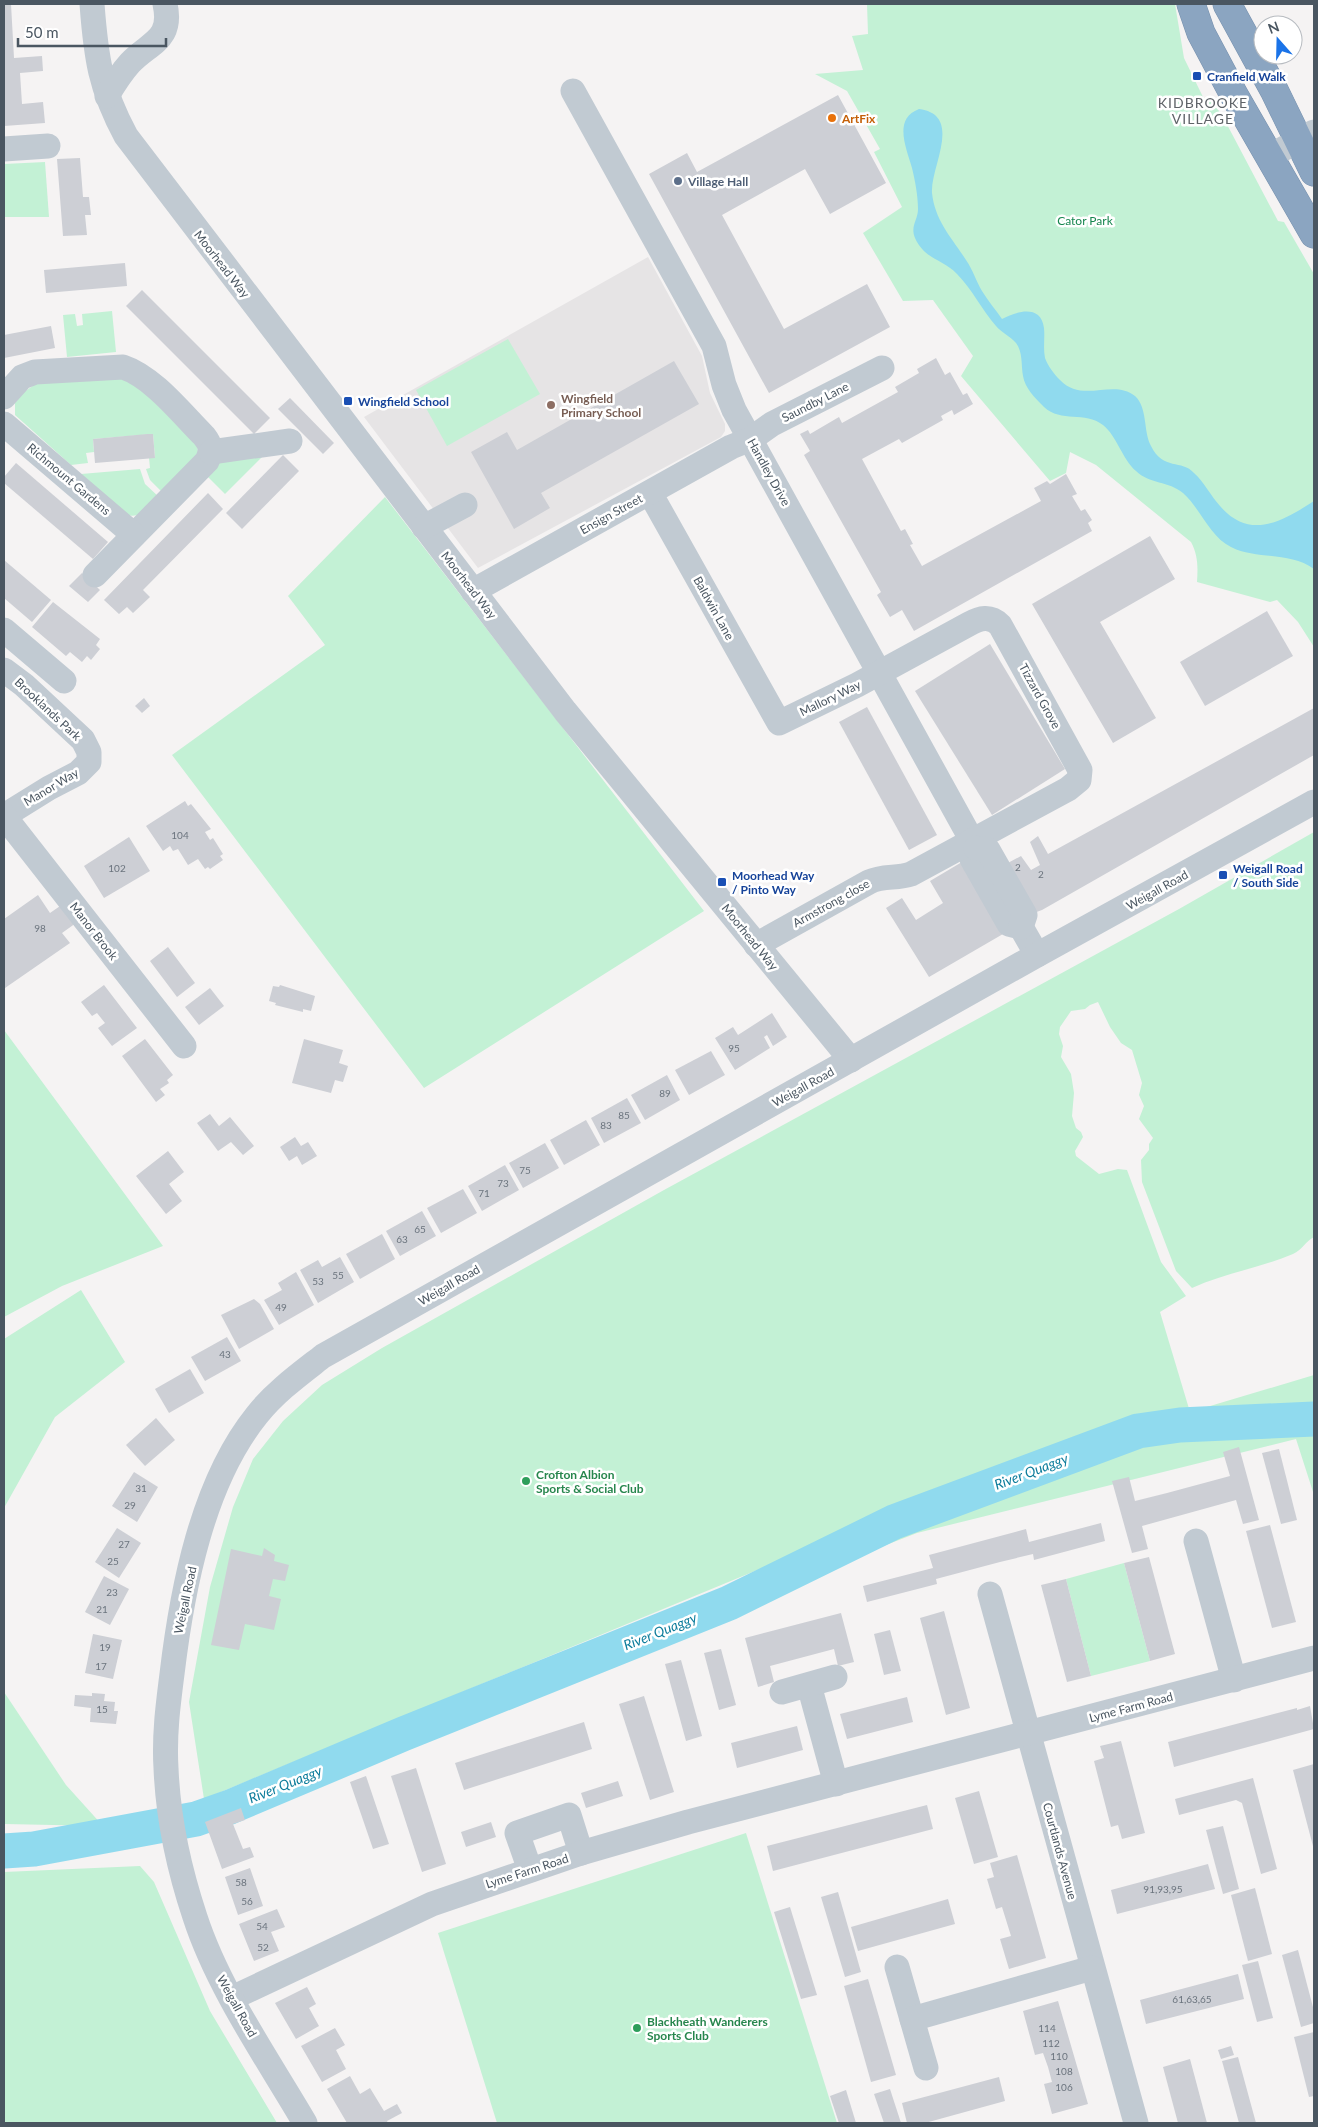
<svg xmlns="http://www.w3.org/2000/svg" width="1318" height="2127" viewBox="0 0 1318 2127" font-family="Lato,sans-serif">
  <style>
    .education { fill: #e6e4e5 }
    .green { fill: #c3f1d5 }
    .water { fill: #90daee }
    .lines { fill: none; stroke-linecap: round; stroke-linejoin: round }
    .river { stroke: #90daee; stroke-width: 35 }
    .building { fill: #cdcfd5 }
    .highway-casing { stroke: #7690ad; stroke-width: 29 }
    .minor { stroke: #c1cad2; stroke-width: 25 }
    .highway { stroke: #8ba5c1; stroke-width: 28 }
    .transit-dot { fill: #1a4fb4; stroke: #fff; stroke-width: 2 }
    .food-dot { fill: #e8710a; stroke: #fff; stroke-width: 2 }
    .service-dot { fill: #5c6f8a; stroke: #fff; stroke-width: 2 }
    .education-dot { fill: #8d6e63; stroke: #fff; stroke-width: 2 }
    .leisure-dot { fill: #2e9e5b; stroke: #fff; stroke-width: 2 }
    .labels { text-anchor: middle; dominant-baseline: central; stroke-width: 5; stroke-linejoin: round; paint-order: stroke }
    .number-label { font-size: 10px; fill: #6b747e }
    .transit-label { font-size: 12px; font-weight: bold; fill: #164399; stroke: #fff; text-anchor: start }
    .food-label { font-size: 12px; font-weight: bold; fill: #c56008; stroke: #fff; text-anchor: start }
    .service-label { font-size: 12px; font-weight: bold; fill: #4e5e75; stroke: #fff; text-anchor: start }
    .park-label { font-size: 12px; fill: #17864f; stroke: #fff }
    .street-label { font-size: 12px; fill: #4a5661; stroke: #fff }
    .education-label { font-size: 12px; font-weight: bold; fill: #785e54; stroke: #fff; text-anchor: start }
    .leisure-label { font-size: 12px; font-weight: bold; fill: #27864d; stroke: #fff; text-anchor: start }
    .neighbourhood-label { font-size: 14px; letter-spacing: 1px; fill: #5f6368; stroke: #fff }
    .water-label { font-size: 14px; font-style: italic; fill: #0c7c9b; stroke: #fff }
  </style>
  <rect width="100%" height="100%" fill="#f5f3f3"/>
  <path class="education" d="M648,257l54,99 8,37 15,31v7l-4,6 -243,131 -114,-151z"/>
  <g class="green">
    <path d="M867,4h308l9,54 19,39 10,6 9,12 56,106 6,1 30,52v373l-16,-25 -21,-22 -7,2 -73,-20c1,-15 1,-27 -6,-40l-95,-77 -26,-13 -4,21 -16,8 -89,-105 12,-20 -40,-56 -30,1 -40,-68 39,-26 -28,-55 6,-3 -33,-58 -32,-17 48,-4 -11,-34 16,-2z"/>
    <path d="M45,162l4,55h-45v-53z"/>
    <path d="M112,311l4,41 -49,5 -4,-42 12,-1 2,12 6,-1 -1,-11z"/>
    <path d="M508,339l32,55 -93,52 -31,-56z"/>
    <path d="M129,377l68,67 1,8 -2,7 -32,35 -14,-14 -4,-11 4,-1 -1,-10h6l-2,-24 -60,5 1,13 -8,1 2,10 -17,2 -56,-50v-12l9,-11 13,-9z"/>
    <path d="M267,452l-42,42 -20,-20 14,-14z"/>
    <path d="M140,469l5,15 15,14c-10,8 -19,21 -33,17l-46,-41z"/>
    <path d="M385,497l319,414 -280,177 -252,-333 153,-110 -37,-49z"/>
    <path d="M1314,832v405c-8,4 -12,13 -21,17 -33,14 -68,19 -101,34l-16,-17 -34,-89 -1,-22 8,-10v-6l4,-6 -14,-19 5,-13 -5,-11 3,-12 -10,-33 -11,-7 -11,-16 -12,-25 -8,3 -5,4 -14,2 -11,16 -1,7 4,12 -2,11 10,17 3,19 -2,23 4,12 5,4 2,5 -8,14 1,5 23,18 19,-5 9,1 34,92 25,34 -26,16 30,100 124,-37v120l-18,-56 -379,94 -75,29 -5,-25 -633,262 -15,-97 21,-115 23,-80 20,-48 30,-38 39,-36 60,-37 282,-158 515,-281z"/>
    <path d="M4,1030l159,216 -101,40 -58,31z"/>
    <path d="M81,1290l44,72 -70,55 -51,91v-169z"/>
    <path d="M1124,1563l26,98 -59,15 -25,-97z"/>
    <path d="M4,1692l62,93 37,41 -99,-2z"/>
    <path d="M746,1833l91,290h-340l-59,-190z"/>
    <path d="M140,1866l14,16 56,129 67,112h-273v-251z"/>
  </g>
  <path class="water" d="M919,109c45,6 11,58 13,84 3,28 20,45 34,67 7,10 10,21 16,31 6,10 14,19 20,28 15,-8 39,-15 42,9 1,10 -1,20 1,30 3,8 9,16 15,22 23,24 53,-2 75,16 13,12 8,35 16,50 12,25 31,13 43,27 10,9 17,23 26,33 30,35 63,15 94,-5v68c-25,-18 -58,-9 -83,-22 -21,-10 -31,-39 -48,-54 -14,-12 -34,-9 -47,-22 -14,-12 -19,-35 -33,-46 -18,-14 -42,-2 -59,-18 -9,-9 -19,-19 -21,-31 -2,-11 0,-24 -7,-33 -6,-7 -15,-11 -20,-17 -14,-16 -24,-37 -39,-52 -14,-15 -32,-14 -42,-36 -5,-12 3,-18 3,-29 0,-13 -3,-29 -6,-41 -6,-21 -19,-49 7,-59z"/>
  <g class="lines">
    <path class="river" d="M4,1851l30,-2 162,-30 34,-12 173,-73 326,-131 165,-81 244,-91 42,-6 134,-6"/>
  </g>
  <g class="building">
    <path d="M4,4h7l3,54 28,-2 1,15 -23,2 2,31 21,-2 2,21 -41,3z"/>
    <path d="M838,95l48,88 -56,31 -25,-45 -83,46 62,114 83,-45 23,43 -121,66 -120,-219 38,-21 10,19z"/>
    <path d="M80,158l3,39h6l2,18h-6l2,20 -24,1 -6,-77z"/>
    <path d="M125,263l2,23 -81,7 -2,-23z"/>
    <path d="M142,290l128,128 -16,16 -128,-128z"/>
    <path d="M51,326l4,22 -51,10v-23z"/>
    <path d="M936,358l9,17 5,-3 13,23 4,-2 6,11 -19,11 -2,-5 -11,6 2,4 -41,23 -3,-4 -37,20 39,72 4,-2 8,15 -3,1 12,21 119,-65 -7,-13 13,-7 3,3 16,-10 11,20 -5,2 9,15 4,-2 7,11 -4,3 4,8 -178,100 -12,-21 -12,7 -13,-22 4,-3 -77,-137 6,-4 -10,-17 8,-4 2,4 29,-17 3,6 56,-31 -3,-5 24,-14 -2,-4z"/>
    <path d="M674,361l25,43 -158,89 9,15 -36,21 -43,-77 36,-20 10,18z"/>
    <path d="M290,398l44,45 -11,11 -45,-45z"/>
    <path d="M147,434h6l2,24 -60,5 -2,-24z"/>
    <path d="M283,455l16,16 -57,58 -16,-16z"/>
    <path d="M16,463l92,79 -15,17 -89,-76v-6z"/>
    <path d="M208,493l15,16 -80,81 7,7 -17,16 -6,-6 -8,7 -15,-14z"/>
    <path d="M1150,536l25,43 -75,43 56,96 -43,25 -81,-139z"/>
    <path d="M4,560l47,40 -19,22 -28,-24z"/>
    <path d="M82,573l18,17 -12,12 -19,-16z"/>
    <path d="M53,602l47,37 -4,6 4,4 -9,11 -4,-4 -5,6 -12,-10 -4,4 -34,-29z"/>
    <path d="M1267,611l26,45 -88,50 -25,-44z"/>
    <path d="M990,644l75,125 -73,46 -77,-124z"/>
    <path d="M144,698l6,8 -8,7 -7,-7z"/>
    <path d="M867,707l70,128 -28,15 -70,-128z"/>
    <path d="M1314,708v47l-272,155 -11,4 -25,-50 15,-8 10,14 9,-5 -10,-23 8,-6 10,18z"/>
    <path d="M185,801l3,5 3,-2 20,25 -6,3 5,8 3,-2 10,16 -3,2 3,4 -13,9 -2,-2 -3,2 -7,-10 -10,6 -10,-16 -5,2 -3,-5 -7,5 -17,-25z"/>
    <path d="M129,837l21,34 -46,27 -20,-32z"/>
    <path d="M962,862l41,72 -74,43 -43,-69 16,-10 14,22 27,-17 -13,-22z"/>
    <path d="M38,895l12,18 13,-9 13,19 -14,10 8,10 -65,45 -1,-2v-67z"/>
    <path d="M168,947l27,36 -18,14 -27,-36z"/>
    <path d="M104,985l33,43 -25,18 -14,-18 7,-5 -8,-10 -5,3 -11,-14z"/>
    <path d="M280,985l35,11 -4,15 -8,-2v3l-28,-7 1,-2 -7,-2 4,-15 6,1z"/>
    <path d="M210,988l14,18 -25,19 -14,-18z"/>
    <path d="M772,1013l15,24 -14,9 -6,-11 -3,2 6,11 -35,22 -20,-32 18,-11 5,8z"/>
    <path d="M145,1039l28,36 -6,5 2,3 -9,6 5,6 -9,7 -34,-46z"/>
    <path d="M304,1039l39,11 -4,13 9,3 -5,16 -8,-2 -4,13 -39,-10z"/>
    <path d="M711,1051l14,24 -36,20 -14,-25z"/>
    <path d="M667,1075l13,25 -35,20 -14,-25z"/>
    <path d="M627,1098l14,25 -37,20 -13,-25z"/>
    <path d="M210,1114l9,12 11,-9 24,29 -11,9 -12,-13 -13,9 -21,-28z"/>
    <path d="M586,1120l14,25 -36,20 -14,-25z"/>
    <path d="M295,1137l6,9 7,-4 9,14 -15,9 -5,-9 -8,5 -9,-14z"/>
    <path d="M545,1143l14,25 -36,20 -14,-25z"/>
    <path d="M168,1151l16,21 -15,12 13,17 -16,13 -30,-38z"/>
    <path d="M505,1165l14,25 -37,21 -14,-25z"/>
    <path d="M463,1189l14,24 -36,20 -14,-25z"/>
    <path d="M422,1211l14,25 -36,20 -14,-25z"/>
    <path d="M382,1234l13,25 -35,20 -14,-25z"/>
    <path d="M340,1257l14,25 -36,21 -18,-33 18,-10 4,7z"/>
    <path d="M296,1272l18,33 -35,20 -15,-25 18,-10 -4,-7z"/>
    <path d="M254,1299l6,5 14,25 -35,20 -18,-34z"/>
    <path d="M227,1337l14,24 -36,20 -14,-24z"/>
    <path d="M190,1369l14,24 -35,20 -14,-24z"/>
    <path d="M156,1418l19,22 -30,26 -19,-21z"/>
    <path d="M1239,1447l20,73 -16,4 -7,-24 -94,26 6,23 -16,4 -20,-72 17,-4 6,24 32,-8 63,-17 -7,-24z"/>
    <path d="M1279,1449l18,71 -16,4 -19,-71z"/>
    <path d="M134,1472l24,15 -21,35 -25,-16z"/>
    <path d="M1101,1523l4,18 -71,19 -1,-6 -33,8 -64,17 1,5 -70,18 -4,-16 70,-18 -4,-13 97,-26 3,13z"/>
    <path d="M1270,1525l26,97 -24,6 -26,-97z"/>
    <path d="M117,1528l24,15 -22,35 -24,-16z"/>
    <path d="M264,1548l11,7 -1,6 15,4 -4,16 -12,-2 -4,17 12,3 -7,31 -29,-6 -6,26 -28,-5 20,-96 31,7z"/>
    <path d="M1149,1557l26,97 -25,7 -26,-98z"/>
    <path d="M104,1576l25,13 -19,36 -25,-13z"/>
    <path d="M1066,1579l25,97 -24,6 -26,-97z"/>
    <path d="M944,1611l26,97 -24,7 -26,-97z"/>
    <path d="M841,1613l13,49 -16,4 -4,-17 -64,17 4,16 -16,5 -13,-49z"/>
    <path d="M890,1630l11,41 -17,4 -10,-41z"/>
    <path d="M93,1634l29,6 -9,39 -28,-6z"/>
    <path d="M721,1649l15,56 -17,5 -15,-57z"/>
    <path d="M681,1660l21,76 -16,5 -21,-77z"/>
    <path d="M92,1693l13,1 -1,7 11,1 -1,9h4l-2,13 -26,-2 1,-14 -17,-2 1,-11 17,1z"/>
    <path d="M644,1696l30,96 -24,8 -31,-96z"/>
    <path d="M907,1697l6,25 -66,17 -7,-25z"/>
    <path d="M1310,1706l4,23 -140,38 -6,-25 129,-34v2z"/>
    <path d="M584,1722l8,27 -128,41 -9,-27z"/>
    <path d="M797,1726l6,24 -66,18 -6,-25z"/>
    <path d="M1121,1741l24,92 -23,6 -4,-14 -7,2 -17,-66 10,-3 -4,-12z"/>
    <path d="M1314,1764v86l-21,-80z"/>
    <path d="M416,1768l30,96 -24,8 -31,-96z"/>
    <path d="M366,1776l23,68 -16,5 -23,-67z"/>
    <path d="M1253,1778l24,91 -16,5 -19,-71 -6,-3 -57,15 -4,-16z"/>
    <path d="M618,1781l5,15 -37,12 -5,-15z"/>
    <path d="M979,1791l19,66 -24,7 -19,-66z"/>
    <path d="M927,1805l6,24 -160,42 -6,-25z"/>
    <path d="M241,1808l4,12 -12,4 10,25 7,-2 4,10 -32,12 -17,-47z"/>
    <path d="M491,1822l5,15 -30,10 -5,-15z"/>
    <path d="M1223,1826l16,63 -16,5 -17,-64z"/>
    <path d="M1017,1855l29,103 -37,11 -9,-30 11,-3 -9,-29 -6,2 -9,-30 7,-2 -4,-14z"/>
    <path d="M1208,1864l7,25 -98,25 -6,-24z"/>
    <path d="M250,1868l13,38 -25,9 -13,-38z"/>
    <path d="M1255,1888l17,66 -24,7 -17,-66z"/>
    <path d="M838,1892l23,80 -16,5 -24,-80z"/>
    <path d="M948,1899l7,25 -97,27 -7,-24z"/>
    <path d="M790,1907l27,88 -16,4 -27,-87z"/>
    <path d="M277,1909l8,18 -14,5 8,19 -25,10 -15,-37z"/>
    <path d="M1298,1950l16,61v12l-13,4 -19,-72z"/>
    <path d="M1258,1961l15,57 -16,4 -15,-57z"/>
    <path d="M1238,1974l6,25 -98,25 -6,-24z"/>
    <path d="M868,1979l28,96 -25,7 -27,-96z"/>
    <path d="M307,1987l9,17 -7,4 10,18 -23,13 -21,-36z"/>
    <path d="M1058,2001l30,103 -36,10 -8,-30 8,-2 -4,-15 -5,-14 -8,2 -12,-44z"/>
    <path d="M335,2028l10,17 -9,5 10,19 -24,13 -21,-36z"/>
    <path d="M1314,2032v64l-5,1 -15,-60z"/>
    <path d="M1231,2046l3,9 -13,4 -3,-9z"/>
    <path d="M1238,2057l18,66h-17l-17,-62z"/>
    <path d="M1190,2059l8,30 9,34h-29l-15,-56z"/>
    <path d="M350,2076l10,18 10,-6 14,23 13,-7 5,9 -15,8 1,2h-41l-20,-34z"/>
    <path d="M999,2077l6,24 -80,22h-18l-5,-20z"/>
    <path d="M890,2089l11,34h-17l-10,-29z"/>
    <path d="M846,2090l10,33h-17l-9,-27z"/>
  </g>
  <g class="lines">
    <defs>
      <g id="highway">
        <path d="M1191,4l10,29 33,62 80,139"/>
        <path d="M1227,4l47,86 40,82"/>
      </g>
    </defs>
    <use href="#highway" class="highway-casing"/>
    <g class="minor">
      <path d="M92,4c4,53 8,84 34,132l439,575 286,349"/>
      <path d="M573,91l141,255 10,39 10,25 242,438 -4,11 37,65 12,3 16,28"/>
      <path d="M107,96c7,-12 14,-23 23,-33 20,-21 43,-23 35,-59"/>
      <path d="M4,149l44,-3"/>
      <path d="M1270,156l44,-24"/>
      <path d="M4,397l18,-20 13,-5 88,-5c30,10 58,46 81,69 7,9 8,14 3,25l-112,114"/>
      <path d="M4,424l130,111"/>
      <path d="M211,452l79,-11"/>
      <path d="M650,493l129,230 78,-38 112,-61c11,-6 21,-9 31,1l80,145 -1,10 -11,9 -157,85c-14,5 -28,1 -42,8l-113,63"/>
      <path d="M424,527l41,-22"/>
      <path d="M473,591l258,-144 20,-8 21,-15 110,-56"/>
      <path d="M4,630l60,51"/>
      <path d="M4,670l20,15 59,55 6,12v10l-11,11 -29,15 -45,28"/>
      <path d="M4,816l180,230"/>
      <path d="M976,848l12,2 37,65 -4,12"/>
      <path d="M1196,1541l38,139"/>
      <path d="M990,1594l146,529"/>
      <path d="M809,1685l27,99"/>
      <path d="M782,1692l53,-15"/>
      <path d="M530,1870l-13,-37 52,-18 12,38"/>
      <path d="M897,1967l29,101"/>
      <path d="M232,1998l200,-94 149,-51 107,-31 626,-164"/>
      <path d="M912,2019l180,-51"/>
      <path d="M305,2123c-38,-65 -87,-135 -110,-206 -16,-48 -27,-99 -29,-149 -2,-32 2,-63 6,-94 10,-84 30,-191 85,-259 18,-23 43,-41 66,-59l714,-401 277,-153"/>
    </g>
    <use href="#highway" class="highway"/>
  </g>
  <g class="transit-dot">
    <rect x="1192" y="71" width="10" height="10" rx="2.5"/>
    <rect x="343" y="396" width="10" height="10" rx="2.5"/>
    <rect x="1218" y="870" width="10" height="10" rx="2.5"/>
    <rect x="717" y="877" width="10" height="10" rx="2.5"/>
  </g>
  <circle class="food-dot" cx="832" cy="118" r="5"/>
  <circle class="service-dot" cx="678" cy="181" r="5"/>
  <circle class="education-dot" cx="551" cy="405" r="5"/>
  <g class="leisure-dot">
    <circle cx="526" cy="1481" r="5"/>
    <circle cx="637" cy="2028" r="5"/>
  </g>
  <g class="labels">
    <g class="number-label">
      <text x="180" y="835">104</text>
      <text x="1018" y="867">2</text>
      <text x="117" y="868">102</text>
      <text x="1041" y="874">2</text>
      <text x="40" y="928">98</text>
      <text x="734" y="1048">95</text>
      <text x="665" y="1093">89</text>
      <text x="624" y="1115">85</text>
      <text x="606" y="1125">83</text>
      <text x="525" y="1170">75</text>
      <text x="503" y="1183">73</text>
      <text x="484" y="1193">71</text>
      <text x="420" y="1229">65</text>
      <text x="402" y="1239">63</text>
      <text x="338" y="1275">55</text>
      <text x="318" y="1281">53</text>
      <text x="281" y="1307">49</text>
      <text x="225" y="1354">43</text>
      <text x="141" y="1488">31</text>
      <text x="130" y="1505">29</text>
      <text x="124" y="1544">27</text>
      <text x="113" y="1561">25</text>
      <text x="112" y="1592">23</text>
      <text x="102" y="1609">21</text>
      <text x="105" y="1647">19</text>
      <text x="101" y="1666">17</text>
      <text x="102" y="1709">15</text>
      <text x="241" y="1882">58</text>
      <text x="1163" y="1889">91,93,95</text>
      <text x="247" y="1901">56</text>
      <text x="262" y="1926">54</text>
      <text x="263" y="1947">52</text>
      <text x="1192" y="1999">61,63,65</text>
      <text x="1047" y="2028">114</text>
      <text x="1051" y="2043">112</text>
      <text x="1059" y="2056">110</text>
      <text x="1064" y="2071">108</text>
      <text x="1064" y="2087">106</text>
    </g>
    <g class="transit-label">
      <text x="1207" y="76">Cranfield Walk</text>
      <text x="358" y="401">Wingfield School</text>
      <text x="1233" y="868">Weigall Road<tspan x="1233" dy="14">/ South Side</tspan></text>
      <text x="732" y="875">Moorhead Way<tspan x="732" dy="14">/ Pinto Way</tspan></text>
    </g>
    <g class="food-label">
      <text x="842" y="118">ArtFix</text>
    </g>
    <g class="service-label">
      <text x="688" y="181">Village Hall</text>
    </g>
    <g class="park-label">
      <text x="1085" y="220">Cator Park</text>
    </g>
    <g class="street-label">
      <text transform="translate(222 264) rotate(52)">Moorhead Way</text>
      <text transform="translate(815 402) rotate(-27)">Saundby Lane</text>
      <text transform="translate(769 472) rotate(61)">Handley Drive</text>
      <text transform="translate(69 479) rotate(40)">Richmount Gardens</text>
      <text transform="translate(611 514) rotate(-29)">Ensign Street</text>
      <text transform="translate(469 585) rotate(52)">Moorhead Way</text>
      <text transform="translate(714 608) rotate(61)">Baldwin Lane</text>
      <text transform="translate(1040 696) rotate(61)">Tizzard Grove</text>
      <text transform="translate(830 698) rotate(-26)">Mallory Way</text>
      <text transform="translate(48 709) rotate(43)">Brooklands Park</text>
      <text transform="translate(51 787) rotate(-31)">Manor Way</text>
      <text transform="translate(1157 890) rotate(-29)">Weigall Road</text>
      <text transform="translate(831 903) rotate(-29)">Armstrong close</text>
      <text transform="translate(94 931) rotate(52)">Manor Brook</text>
      <text transform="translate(750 937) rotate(51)">Moorhead Way</text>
      <text transform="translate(803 1087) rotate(-29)">Weigall Road</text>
      <text transform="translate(449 1285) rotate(-30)">Weigall Road</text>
      <text transform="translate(185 1600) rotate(-78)">Weigall Road</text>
      <text transform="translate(1131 1707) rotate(-15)">Lyme Farm Road</text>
      <text transform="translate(1060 1851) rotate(75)">Courtlands Avenue</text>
      <text transform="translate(527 1871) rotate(-18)">Lyme Farm Road</text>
      <text transform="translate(237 2006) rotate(61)">Weigall Road</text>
    </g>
    <g class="education-label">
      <text x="561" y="398">Wingfield<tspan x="561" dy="14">Primary School</tspan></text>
    </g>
    <g class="leisure-label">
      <text x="536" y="1474">Crofton Albion<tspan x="536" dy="14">Sports &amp; Social Club</tspan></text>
      <text x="647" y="2021">Blackheath Wanderers<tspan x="647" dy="14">Sports Club</tspan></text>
    </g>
    <g class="neighbourhood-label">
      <text x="1203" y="102">KIDBROOKE<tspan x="1203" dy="16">VILLAGE</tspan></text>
    </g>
    <g class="water-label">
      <text transform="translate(1031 1471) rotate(-21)">River Quaggy</text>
      <text transform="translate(660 1631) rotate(-22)">River Quaggy</text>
      <text transform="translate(285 1784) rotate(-22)">River Quaggy</text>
    </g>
  </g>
  <rect width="1318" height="2127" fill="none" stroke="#4a5661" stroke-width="10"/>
  <g transform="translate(1278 40) rotate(340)"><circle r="24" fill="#ffffff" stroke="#b7bbc0"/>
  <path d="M0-4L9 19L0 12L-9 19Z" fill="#1a73e8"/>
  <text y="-8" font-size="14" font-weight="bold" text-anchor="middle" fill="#4a5661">N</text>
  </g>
  <path d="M18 38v8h148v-8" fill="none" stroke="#4a5661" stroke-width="2.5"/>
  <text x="25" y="38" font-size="15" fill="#4a5661" stroke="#ffffff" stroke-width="4" paint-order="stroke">50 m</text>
</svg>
